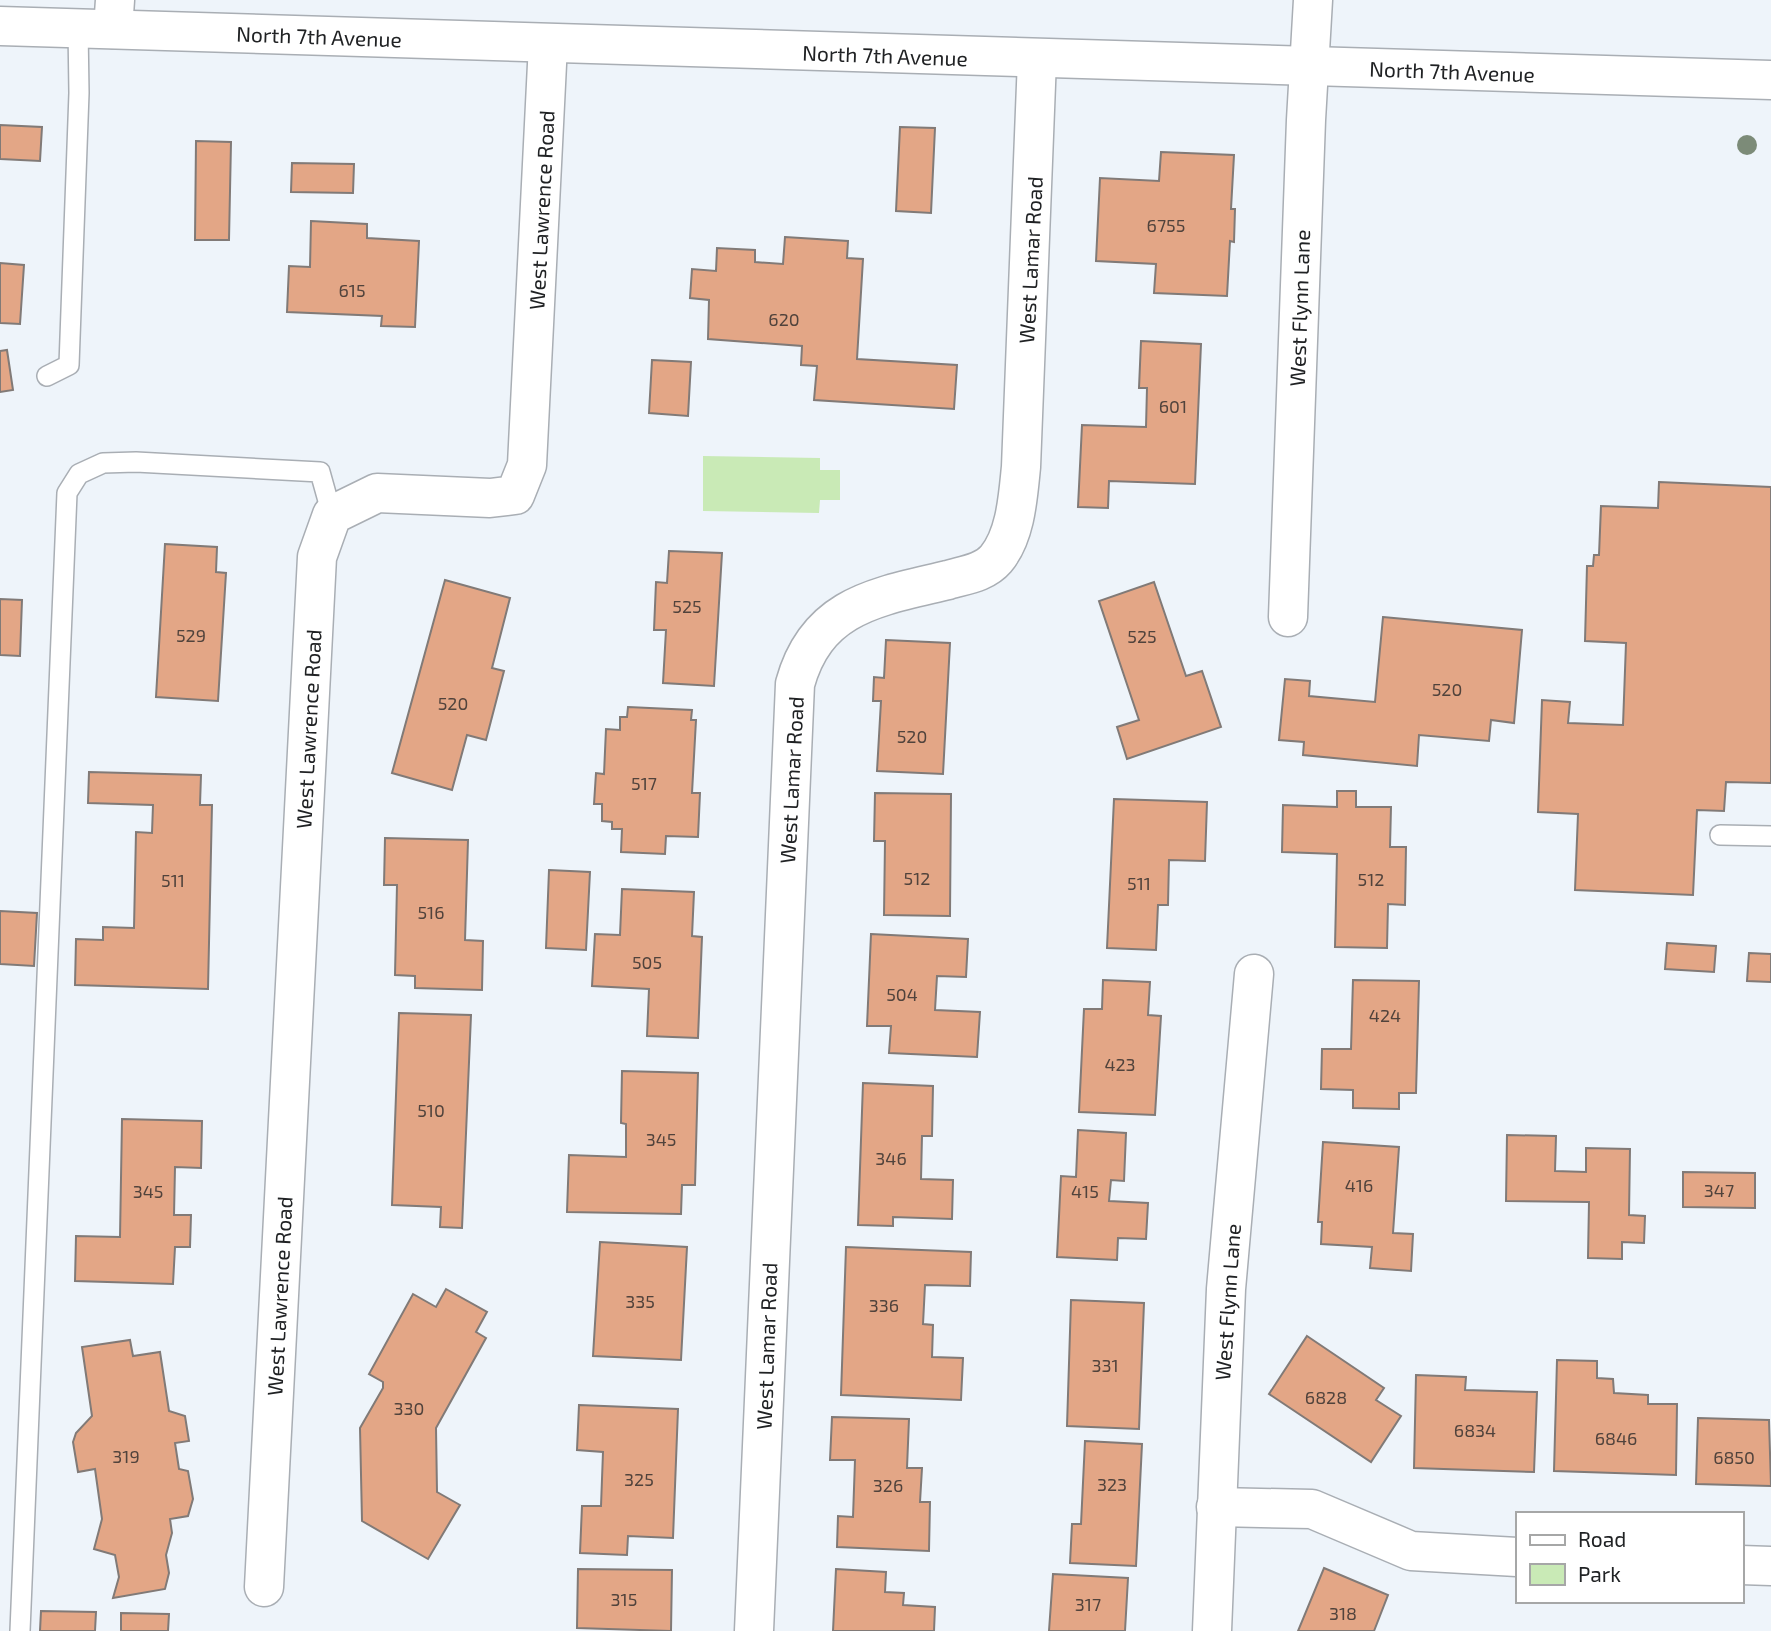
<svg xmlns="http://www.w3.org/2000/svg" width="1771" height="1631" viewBox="0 0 1771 1631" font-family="'Exo 2',sans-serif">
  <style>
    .green { fill: #c9eab6 }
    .building { fill: #e3a686; stroke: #817a77; stroke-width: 2 }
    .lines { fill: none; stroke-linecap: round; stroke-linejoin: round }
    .service-casing { stroke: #a9aeb4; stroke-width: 22 }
    .minor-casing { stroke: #a9aeb4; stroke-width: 41 }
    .secondary-casing { stroke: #a9aeb4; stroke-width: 41 }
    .service { stroke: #fff; stroke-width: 19 }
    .minor { stroke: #fff; stroke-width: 38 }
    .secondary { stroke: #fff; stroke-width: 38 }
    .tree { fill: #7c8b78 }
    .labels { text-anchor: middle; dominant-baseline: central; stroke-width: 5; stroke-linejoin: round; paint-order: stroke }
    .number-label { font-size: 18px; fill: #51433c }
    .street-label { font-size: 21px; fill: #202224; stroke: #fff }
  </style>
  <rect width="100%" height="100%" fill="#eef4fa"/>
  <path class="green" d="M703,456l117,2v12h20v30h-20l-1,13 -116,-2z"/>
  <g class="building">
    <path d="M0,125l42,2 -2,34 -40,-2z"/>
    <path d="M900,127l35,1 -4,85 -35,-2z"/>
    <path d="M196,141l35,1 -2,98h-34z"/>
    <path d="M1161,152l73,3 -3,54h4l-1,33 -4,-1 -3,55 -73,-3 2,-29 -60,-3 4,-83 59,3z"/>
    <path d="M292,163l62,1 -1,29 -62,-1z"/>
    <path d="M311,221l56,3v14l52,3 -4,86 -34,-1 1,-10 -95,-4 2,-46 21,1z"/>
    <path d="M785,237l63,4 -1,17 16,1 -6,100 100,6 -3,44 -140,-9 3,-34 -16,-1 1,-19 -94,-7 1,-39 -19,-2 2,-29 24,2 1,-23 38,2v12l28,2z"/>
    <path d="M0,263l24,2 -4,59 -20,-1z"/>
    <path d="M1141,341l60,3 -6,140 -86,-3 -1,27 -30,-1 4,-82 64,2 1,-39h-8z"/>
    <path d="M7,350l6,40 -13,2v-41z"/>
    <path d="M652,360l39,2 -3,54 -39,-3z"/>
    <path d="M1659,482l112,5v296l-45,-1 -2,29 -27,-1 -4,85 -118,-5 3,-76 -40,-2 4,-112 28,2 -2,21 55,2 3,-82 -41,-2 2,-75h6l1,-11h5l2,-49 57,2z"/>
    <path d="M165,544l52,3 -1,25 10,1 -8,128 -62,-4z"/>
    <path d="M669,551l53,2 -8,133 -51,-3 3,-53h-12l2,-48 11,1z"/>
    <path d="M445,580l65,18 -18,70 12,3 -18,69 -19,-5 -15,55 -60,-17z"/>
    <path d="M1154,582l32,94 16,-5 19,56 -94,32 -10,-32 22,-7 -40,-119z"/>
    <path d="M0,599l22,1 -2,56 -20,-1z"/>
    <path d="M1383,617l139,13 -8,93 -23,-3 -2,21 -70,-6 -2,31 -114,-11 1,-13 -25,-2 6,-61 25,2 -1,15 66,6z"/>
    <path d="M886,640l64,3 -7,131 -66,-3 4,-70h-8l1,-24 10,1z"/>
    <path d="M628,707l64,3 -1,10h5l-4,73h8l-2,44 -32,-1 -1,18 -44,-2 1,-23h-10v-7l-10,-1v-17h-8l2,-31 8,1 2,-45 14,1v-13h7z"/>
    <path d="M89,772l112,3 -1,30h12l-4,184 -133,-4 1,-46 27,1v-13l31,1 2,-96 16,1 1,-28 -65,-2z"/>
    <path d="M1337,791h19v16h35l-1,40h16l-1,58 -17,-1 -1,44 -52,-1 2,-93 -55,-2 1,-47 54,2z"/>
    <path d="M875,793l76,1 -1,122 -66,-1 1,-74h-11z"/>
    <path d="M1114,799l93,3 -2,59 -36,-1 -1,45h-10l-2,45 -49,-2z"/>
    <path d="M385,838l83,2 -3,100 18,1 -1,49 -67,-2v-12l-20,-1 2,-90h-13z"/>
    <path d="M549,870l41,2 -4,78 -40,-2z"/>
    <path d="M622,889l72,3 -2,44 10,1 -4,101 -51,-2 2,-47 -57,-3 3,-52 25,1z"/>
    <path d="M0,911l37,2 -3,53 -34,-2z"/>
    <path d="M871,934l97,5 -2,38 -29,-1 -2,34 45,2 -3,45 -88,-4 2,-27h-24z"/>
    <path d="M1667,943l49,3 -2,26 -49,-3z"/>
    <path d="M1749,953l22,1v28l-24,-1z"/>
    <path d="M1103,980l47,2 -2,33 13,1 -6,99 -76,-3 5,-103h18z"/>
    <path d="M1353,980l66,1 -3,112h-17v16l-46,-1v-18l-32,-1 1,-40h29z"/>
    <path d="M399,1013l72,2 -9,213 -22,-1 1,-20 -49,-2z"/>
    <path d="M622,1071l76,2 -3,112h-13l-1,29 -114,-2 2,-57 57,2v-33l-5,-1z"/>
    <path d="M863,1083l70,3 -1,50h-10l-1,43 32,1 -1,39 -59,-2v9l-35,-1z"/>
    <path d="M122,1119l80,2 -1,47 -26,-1 -1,48h17l-1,32h-15l-2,37 -98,-3 1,-45 44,1z"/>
    <path d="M1078,1130l48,3 -2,48 -13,-1 -2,21 39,2 -2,36 -28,-1 -1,22 -60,-3 4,-81 15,1z"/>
    <path d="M1507,1135l49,1 -1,35 31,1v-24l44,1 -1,66 16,1 -1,27 -22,-1v17l-34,-1 1,-56 -83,-1z"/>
    <path d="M1323,1142l76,5 -6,86 20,1 -2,37 -41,-3 2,-21 -51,-3 1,-22h-4z"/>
    <path d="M1683,1172l72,1v35l-72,-1z"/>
    <path d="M600,1242l87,5 -6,113 -88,-4z"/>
    <path d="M846,1247l125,5 -1,34 -45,-1 -2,39 10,1 -1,32 31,1 -2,42 -120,-5z"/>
    <path d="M446,1289l41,23 -11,20 10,6 -50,90 1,64 23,13 -32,54 -66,-38 -2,-93 23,-40v-6l-14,-8 44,-80 23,13z"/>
    <path d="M1071,1300l73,3 -5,126 -72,-3z"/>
    <path d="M1307,1336l77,52 -8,12 25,16 -30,46 -102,-68z"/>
    <path d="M130,1340l3,16 27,-4 9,59 16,5 4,25 -14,2 4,26 9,2 5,28 -5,17 -18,3 2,14 -6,22 3,18 -4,16 -52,9 6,-21 -4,-22 -21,-6 8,-30 -7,-50 -17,3 -5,-30 3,-9 16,-17 -10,-69z"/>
    <path d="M1557,1360l40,1v17l16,1 1,14 34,2v9h29l-1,71 -122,-4z"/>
    <path d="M1416,1375l50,2 -1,13 72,2 -3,80 -120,-4z"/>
    <path d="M579,1405l99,4 -5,129 -45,-2 -1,19 -47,-2 2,-47h19l2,-54 -26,-2z"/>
    <path d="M832,1417l77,2 -2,49h15l-2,34h10l-1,49 -92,-4 1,-31 15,1 2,-57h-25z"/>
    <path d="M1698,1418l71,2 2,66 -75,-2z"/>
    <path d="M1085,1441l57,3 -6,122 -66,-3 2,-39h9z"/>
    <path d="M1324,1568l64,27 -14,36h-76z"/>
    <path d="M578,1569l94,1 -1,61 -94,-3z"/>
    <path d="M836,1569l50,3 -1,20 19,1 -1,12 32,2 -1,24h-101z"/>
    <path d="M1053,1574l75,4 -3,53h-76z"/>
    <path d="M41,1611l55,1 -1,19h-55z"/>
    <path d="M121,1613l48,1 -1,17h-47z"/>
  </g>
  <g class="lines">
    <defs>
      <g id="service">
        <path d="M47,376l22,-11 10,-272 -1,-65"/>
        <path d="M1720,835l51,1"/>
        <path d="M20,1631l47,-1138 12,-19 24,-11 33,-1 184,10 12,43"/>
      </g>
      <g id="minor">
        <path d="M113,29l2,-29"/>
        <path d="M1288,617l18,-497 7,-120"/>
        <path d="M1216,1507l96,2 99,42 106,6"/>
        <path d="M1741,1565l30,1"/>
        <path d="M264,1587l53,-1030 15,-42 45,-22 113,5 25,-3 12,-30 21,-421"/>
        <path d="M754,1631l41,-947c22,-80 83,-87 153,-104 17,-5 36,-7 48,-21 20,-24 22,-63 25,-92l16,-408"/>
        <path d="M1212,1631l14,-342 28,-315"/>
      </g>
      <path id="secondary" d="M0,26l1771,54"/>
    </defs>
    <use href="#service" class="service-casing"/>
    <use href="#minor" class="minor-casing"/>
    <use href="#secondary" class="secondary-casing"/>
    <use href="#service" class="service"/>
    <use href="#minor" class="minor"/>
    <use href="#secondary" class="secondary"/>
  </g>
  <circle class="tree" cx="1747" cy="145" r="10"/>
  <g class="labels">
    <g class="number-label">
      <text x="1166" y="225">6755</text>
      <text x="352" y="290">615</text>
      <text x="784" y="319">620</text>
      <text x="1173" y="406">601</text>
      <text x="687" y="606">525</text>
      <text x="191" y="635">529</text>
      <text x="1142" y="636">525</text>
      <text x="1447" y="689">520</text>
      <text x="453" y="703">520</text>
      <text x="912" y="736">520</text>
      <text x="644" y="783">517</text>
      <text x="917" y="878">512</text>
      <text x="1371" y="879">512</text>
      <text x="173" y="880">511</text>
      <text x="1139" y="883">511</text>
      <text x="431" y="912">516</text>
      <text x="647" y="962">505</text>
      <text x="902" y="994">504</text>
      <text x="1385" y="1015">424</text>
      <text x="1120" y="1064">423</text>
      <text x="431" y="1110">510</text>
      <text x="661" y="1139">345</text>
      <text x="891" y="1158">346</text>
      <text x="1359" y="1185">416</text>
      <text x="1719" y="1190">347</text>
      <text x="148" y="1191">345</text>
      <text x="1085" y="1191">415</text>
      <text x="640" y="1301">335</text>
      <text x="884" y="1305">336</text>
      <text x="1105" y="1365">331</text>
      <text x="1326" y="1397">6828</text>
      <text x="409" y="1408">330</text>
      <text x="1475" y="1430">6834</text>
      <text x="1616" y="1438">6846</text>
      <text x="126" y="1456">319</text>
      <text x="1734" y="1457">6850</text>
      <text x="639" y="1479">325</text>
      <text x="1112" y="1484">323</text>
      <text x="888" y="1485">326</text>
      <text x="624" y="1599">315</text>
      <text x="1088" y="1604">317</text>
      <text x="1343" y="1613">318</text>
    </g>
    <g class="street-label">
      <text transform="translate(319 36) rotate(2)">North 7th Avenue</text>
      <text transform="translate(885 55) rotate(2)">North 7th Avenue</text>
      <text transform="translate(1452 71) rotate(2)">North 7th Avenue</text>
      <text transform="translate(541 210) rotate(-87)">West Lawrence Road</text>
      <text transform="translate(1030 260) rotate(-87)">West Lamar Road</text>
      <text transform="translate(1299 308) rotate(-88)">West Flynn Lane</text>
      <text transform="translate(308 729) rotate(-87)">West Lawrence Road</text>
      <text transform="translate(791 780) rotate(-87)">West Lamar Road</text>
      <text transform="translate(279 1296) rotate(-87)">West Lawrence Road</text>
      <text transform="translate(1227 1302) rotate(-86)">West Flynn Lane</text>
      <text transform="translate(766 1346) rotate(-88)">West Lamar Road</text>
    </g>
  </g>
  <rect x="1516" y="1512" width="228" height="91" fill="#ffffff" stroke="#a6a7a7" stroke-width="2"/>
  <rect x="1530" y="1535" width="35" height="10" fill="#ffffff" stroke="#a6a7a7" stroke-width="2"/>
  <text x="1578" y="1547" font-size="21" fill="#202224">Road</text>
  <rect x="1530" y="1564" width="35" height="21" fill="#c9eab6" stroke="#a6a7a7" stroke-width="2"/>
  <text x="1578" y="1582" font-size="21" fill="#202224">Park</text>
</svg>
